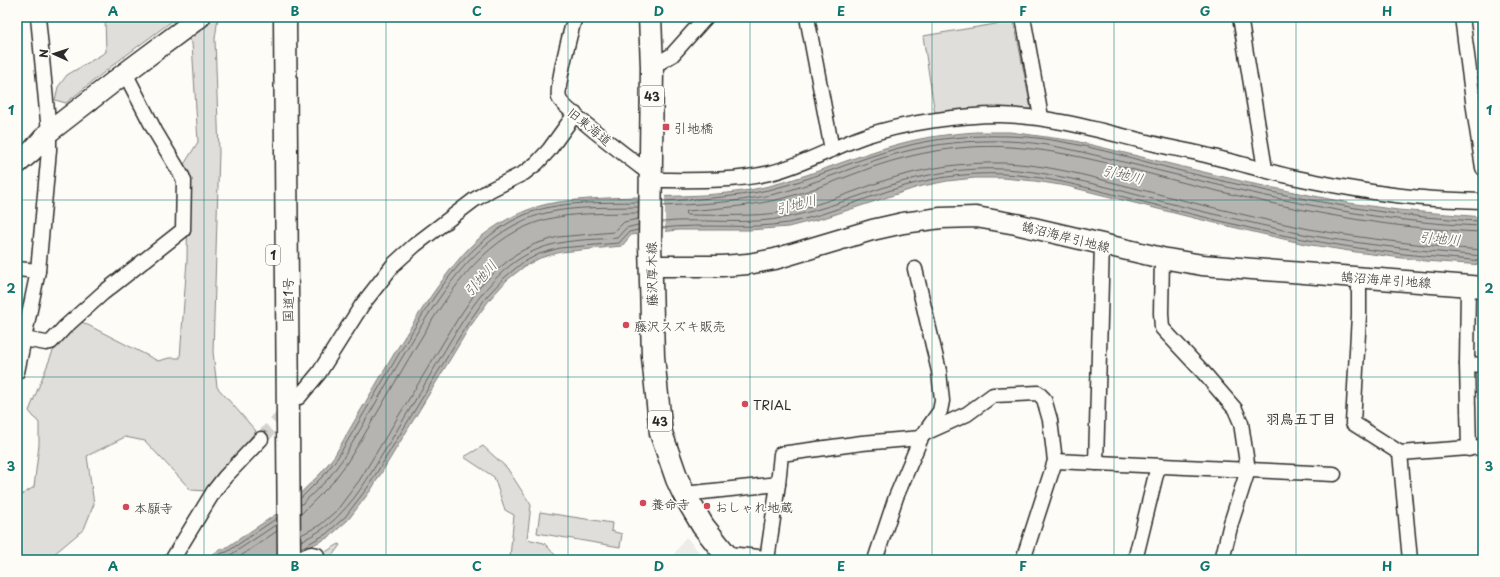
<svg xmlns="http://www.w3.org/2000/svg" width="1500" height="577" viewBox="0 0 1500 577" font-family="'Playpen Sans','Klee One',sans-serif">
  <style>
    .built { fill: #edece8 }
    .green { fill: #dfdeda; stroke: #858482 }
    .water { fill: #b5b4b1; stroke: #7e7d7b }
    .pier { fill: #fdfcf7 }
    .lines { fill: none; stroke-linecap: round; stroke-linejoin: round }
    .shore { stroke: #626261; stroke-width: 1 }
    .street-tunnel { stroke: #d3d2ce; stroke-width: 14; stroke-dasharray: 14 7; stroke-linecap: butt }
    .street-casing { stroke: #2b2b2b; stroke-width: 17 }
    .secondary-casing { stroke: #2b2b2b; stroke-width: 23 }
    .primary-casing { stroke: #2b2b2b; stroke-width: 25 }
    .highway-casing { stroke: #2b2b2b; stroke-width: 25 }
    .street { stroke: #fdfcf7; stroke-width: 14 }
    .secondary { stroke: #fdfcf7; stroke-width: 20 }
    .primary { stroke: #fdfcf7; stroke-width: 22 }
    .highway { stroke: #fdfcf7; stroke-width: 22 }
    .grid { fill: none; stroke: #0f766e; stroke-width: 1; stroke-opacity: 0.55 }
    .poi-dot { fill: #d1495b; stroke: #fdfcf7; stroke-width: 1.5 }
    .labels { text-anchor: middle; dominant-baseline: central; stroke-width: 3.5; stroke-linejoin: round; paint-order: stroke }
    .shield { fill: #fdfcf7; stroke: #6a6a68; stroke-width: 1 }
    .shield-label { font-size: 12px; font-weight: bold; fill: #2b2b2b }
    .street-label { font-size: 13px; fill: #2b2b2b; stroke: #fdfcf7 }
    .poi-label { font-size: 13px; fill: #2b2b2b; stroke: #fdfcf7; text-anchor: start }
    .water-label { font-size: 14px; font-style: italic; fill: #5b5b5a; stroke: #fdfcf7 }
    .neighbourhood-label { font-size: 14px; font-weight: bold; fill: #2b2b2b; stroke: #fdfcf7 }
    .neatline { fill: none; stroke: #0f766e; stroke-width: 1.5 }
    .grid-label { font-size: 13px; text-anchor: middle; font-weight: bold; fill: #0f766e }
  </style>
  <rect width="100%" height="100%" fill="#fdfcf7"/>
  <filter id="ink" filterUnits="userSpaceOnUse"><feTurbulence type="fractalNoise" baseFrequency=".025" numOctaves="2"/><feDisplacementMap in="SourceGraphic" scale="8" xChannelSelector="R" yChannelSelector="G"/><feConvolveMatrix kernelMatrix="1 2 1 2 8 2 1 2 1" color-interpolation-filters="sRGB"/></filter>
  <g filter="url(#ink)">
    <path class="built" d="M686,537l20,23h-36z"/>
    <g class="green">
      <path d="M105,17h113l-3,22 4,113 -6,200 4,35 39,44 -49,60 -16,-1 -46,-49 -20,-4 -38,19 7,48 -10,25 -37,31h-30v-62l17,-11 5,-42v-22l-10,-12 24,-60 27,-30 78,40 11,-3h11l7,-98 1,-78 -5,-16 15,-24 -6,-99 -20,-22 -59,44 -47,38 -11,-3 3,-13 9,-12 39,-23z"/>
      <path d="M1014,21l17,88c-32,-1 -63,0 -96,5l-12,-78z"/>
      <path d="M483,446l24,22 24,37 -4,34 17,4 13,14 19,3h-68l2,-3 4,-42 -9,-5 -11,-33 -30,-20z"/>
      <path d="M540,512l72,11 -1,8 11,3 -2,13 -83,-14z"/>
      <path d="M339,544l1,1 -11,15h-7v-6z"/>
    </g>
    <path class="water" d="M976,132h34l65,9 174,42 100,20 49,7 85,7v48l-58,-4 -69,-9 -51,-8 -111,-26 -127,-32 -32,-5 -32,-3h-28l-28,3 -29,6 -91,30 -39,10 -39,3h-70l-48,5 -9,11 -61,6 -21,6 -15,8 -18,14 -17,19 -21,29 -98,162 -23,30 -19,17 -24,12 -14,11h-88l18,-11h3l60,-40 37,-36 14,-18c19,-34 39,-67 59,-101 19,-31 38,-62 61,-90 8,-10 17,-20 27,-28 26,-20 53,-32 85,-35 61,-7 123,-1 183,-11 52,-9 99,-33 149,-46 25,-7 51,-10 77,-12z"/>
    <path class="pier" d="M665,195v38l-26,3v-40z"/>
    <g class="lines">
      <g class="shore">
        <path d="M662,201c42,-2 86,-4 125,-16 38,-11 74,-27 112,-37 35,-10 72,-13 109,-12 58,1 120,22 177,36 79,19 158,37 239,45 20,1 39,4 59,4"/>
        <path d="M662,206c42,-2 85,-4 125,-15 40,-12 77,-29 116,-39 34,-9 70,-12 104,-11 34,1 67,9 100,17 29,7 57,14 86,21 95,23 192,44 290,47"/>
        <path d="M662,222c42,-4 85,4 126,-5 34,-7 67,-20 100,-31 37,-12 77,-19 116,-17 37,2 72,11 107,19 34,9 68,18 102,26 32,7 63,15 95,21 58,10 116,16 175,21"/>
        <path d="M662,228c42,-5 85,2 126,-5 34,-7 67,-21 100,-32 37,-12 77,-19 116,-17 40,2 77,12 116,22 47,12 95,24 142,35 54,11 108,20 162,25 20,2 39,3 59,5"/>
        <path d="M1483,232c-97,-3 -192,-23 -286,-46 -61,-15 -124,-35 -187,-39 -46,-3 -93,5 -137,20 -28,10 -56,22 -85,30 -33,9 -67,11 -101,14l-2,2 2,2c33,0 66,2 98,-3 35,-6 68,-21 101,-32 38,-12 77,-18 117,-17 35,1 69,9 104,18 31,8 63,16 95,24 35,8 71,17 107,24 58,10 116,17 174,21"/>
        <path d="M301,498l23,-23 14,-18c18,-31 37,-62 55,-93 33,-56 68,-120 129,-148 34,-16 80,-13 116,-14"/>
        <path d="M301,505l27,-26 14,-19c19,-31 37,-63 55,-94 32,-53 68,-120 128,-146 34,-15 76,-12 113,-13"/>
        <path d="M301,514l31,-31 14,-19c22,-34 42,-70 62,-104 29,-49 65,-111 119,-134 34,-15 75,-12 111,-13"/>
        <path d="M301,535l19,-10 17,-15 22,-29 98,-161 21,-31 19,-19 19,-16 19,-10 23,-7 56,-5 10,-10 14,-3"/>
        <path d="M301,541c15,-7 28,-15 39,-27 20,-20 34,-46 48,-69 22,-36 43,-71 64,-107 21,-34 46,-72 84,-88 25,-11 54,-10 81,-12l9,-10 12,-3"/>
        <path d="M301,548l25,-14 19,-17 23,-30 98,-161 21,-30 17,-18 18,-15 17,-9 21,-6 59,-5 10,-11 9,-2"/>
        <path d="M211,560l11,-7 5,-1 50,-34"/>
        <path d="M220,560l9,-4 48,-32"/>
        <path d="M235,560l42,-29"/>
      </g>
      <path class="street-tunnel" d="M261,439l29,-31"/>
      <defs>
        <g id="street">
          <path d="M575,17c-4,13 -19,69 -16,81 2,9 78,66 91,76"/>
          <path d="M807,17l25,133"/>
          <path d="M1023,17l18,100"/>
          <path d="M1240,17l25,152"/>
          <path d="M1462,17l13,99 8,52"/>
          <path d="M652,67l20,-12 34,-38"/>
          <path d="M650,180c40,0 81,2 120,-7 34,-8 63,-26 95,-37 39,-13 94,-21 135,-21 54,1 104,17 155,29 15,4 31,6 46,10 31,7 61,16 91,23 43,9 88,18 131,21 20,2 40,2 60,3"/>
          <path d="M1162,258l-1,55 1,15 42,45 31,36 6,14 7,47 -17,53 -9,37"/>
          <path d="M17,269l21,2"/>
          <path d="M1359,277v38l-6,108 47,30 10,107"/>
          <path d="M1468,286l-1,78 2,85"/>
          <path d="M24,339l22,4 5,-1 14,-15 38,-34 80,-63 1,-49 -2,-5 -27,-45 -30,-58"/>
          <path d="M1467,364l16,1"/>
          <path d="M17,372l21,-101 11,-121v-18l-11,-115"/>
          <path d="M299,397l20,-24 43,-68 32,-41 21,-19 59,-45 16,-10 34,-17 13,-10 12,-13 26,-36"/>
          <path d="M925,433l42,-19 26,-19 45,-2 6,6 6,21 5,41 -32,99"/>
          <path d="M1400,453l83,-6"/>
          <path d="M1055,461l279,13"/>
          <path d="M1096,463l6,-219"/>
          <path d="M684,494l94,-10"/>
          <path d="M172,560l42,-69 11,-14 36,-38"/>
          <path d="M297,560l14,-6 6,1"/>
          <path d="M767,560l11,-76 3,-30 81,-11 59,-5"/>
          <path d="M875,560l21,-63 25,-59 19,-27 2,-10 -3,-30 -24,-102"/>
          <path d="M1135,560l23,-94"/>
        </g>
        <g id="secondary">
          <path d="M17,164l14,-12 18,-20 76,-59 75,-56"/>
          <path d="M652,266h70l26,-2 27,-5 97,-29 31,-7 38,-5 35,-1 40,7 146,34 40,7 281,22"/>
          <path d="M728,557l30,3"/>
        </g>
        <path id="primary" d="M650,17l2,50 -2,177 3,113 8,76 16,46 7,15 19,32 27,34"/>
        <path id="highway" d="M285,17l4,543"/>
      </defs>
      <use href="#street" class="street-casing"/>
      <use href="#secondary" class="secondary-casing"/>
      <use href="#primary" class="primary-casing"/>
      <use href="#highway" class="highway-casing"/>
      <use href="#street" class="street"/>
      <use href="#secondary" class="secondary"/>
      <use href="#primary" class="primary"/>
      <use href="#highway" class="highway"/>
    </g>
  </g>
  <path class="grid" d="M204,17v543M386,17v543M568,17v543M750,17v543M932,17v543M1114,17v543M1296,17v543M17,200h1466M17,377h1466"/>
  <g class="poi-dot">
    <rect x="662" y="123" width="8" height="8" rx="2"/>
    <circle cx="626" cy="325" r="4"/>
    <circle cx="745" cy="404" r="4"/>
    <circle cx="643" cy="503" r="4"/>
    <circle cx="707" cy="506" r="4"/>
    <circle cx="126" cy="507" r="4"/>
  </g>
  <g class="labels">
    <g class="shield">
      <rect x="640" y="86" width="24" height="20" rx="3"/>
      <rect x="266" y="245" width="14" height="20" rx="3"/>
      <rect x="648" y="411" width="24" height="20" rx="3"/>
    </g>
    <g class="shield-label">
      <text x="652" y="96">43</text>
      <text x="273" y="255">1</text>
      <text x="660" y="421">43</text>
    </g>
    <g class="street-label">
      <text transform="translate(590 126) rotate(39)">旧東海道</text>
      <text transform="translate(1066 236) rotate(14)">鵠沼海岸引地線</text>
      <text transform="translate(651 274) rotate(-91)">藤沢厚木線</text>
      <text transform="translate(1386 279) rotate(4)">鵠沼海岸引地線</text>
      <text transform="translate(287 300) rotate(-90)">国道1号</text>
    </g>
    <g class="poi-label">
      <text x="674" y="127">引地橋</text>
      <text x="634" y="325">藤沢スズキ販売</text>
      <text x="753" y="404">TRIAL</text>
      <text x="651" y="503">養命寺</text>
      <text x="715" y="506">おしゃれ地蔵</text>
      <text x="134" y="507">本願寺</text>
    </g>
    <g class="water-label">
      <text transform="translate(1123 174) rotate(13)">引地川</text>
      <text transform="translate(796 204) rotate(-14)">引地川</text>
      <text transform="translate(1440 238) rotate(5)">引地川</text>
      <text transform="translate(480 278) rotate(-49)">引地川</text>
    </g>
    <g class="neighbourhood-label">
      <text x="1301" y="418">羽鳥五丁目</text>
    </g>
  </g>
  <rect width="1500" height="577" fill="none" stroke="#fdfcf7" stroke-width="44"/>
  <g transform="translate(54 54) rotate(273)" stroke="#fdfcf7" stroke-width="3" paint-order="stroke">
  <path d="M0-3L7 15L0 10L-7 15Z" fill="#2b2b2b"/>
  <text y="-6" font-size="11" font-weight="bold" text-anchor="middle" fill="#2b2b2b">N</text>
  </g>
  <rect x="22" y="22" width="1456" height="533" class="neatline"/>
  <g class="grid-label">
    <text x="113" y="16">A</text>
    <text x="295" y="16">B</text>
    <text x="477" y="16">C</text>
    <text x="659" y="16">D</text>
    <text x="841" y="16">E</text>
    <text x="1023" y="16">F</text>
    <text x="1205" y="16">G</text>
    <text x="1387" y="16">H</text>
    <text x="11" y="115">1</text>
    <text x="1489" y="115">1</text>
    <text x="11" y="293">2</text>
    <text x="1489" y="293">2</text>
    <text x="11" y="471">3</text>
    <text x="1489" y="471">3</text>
    <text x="113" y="571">A</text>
    <text x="295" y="571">B</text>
    <text x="477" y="571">C</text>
    <text x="659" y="571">D</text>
    <text x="841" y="571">E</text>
    <text x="1023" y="571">F</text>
    <text x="1205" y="571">G</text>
    <text x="1387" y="571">H</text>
  </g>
</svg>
